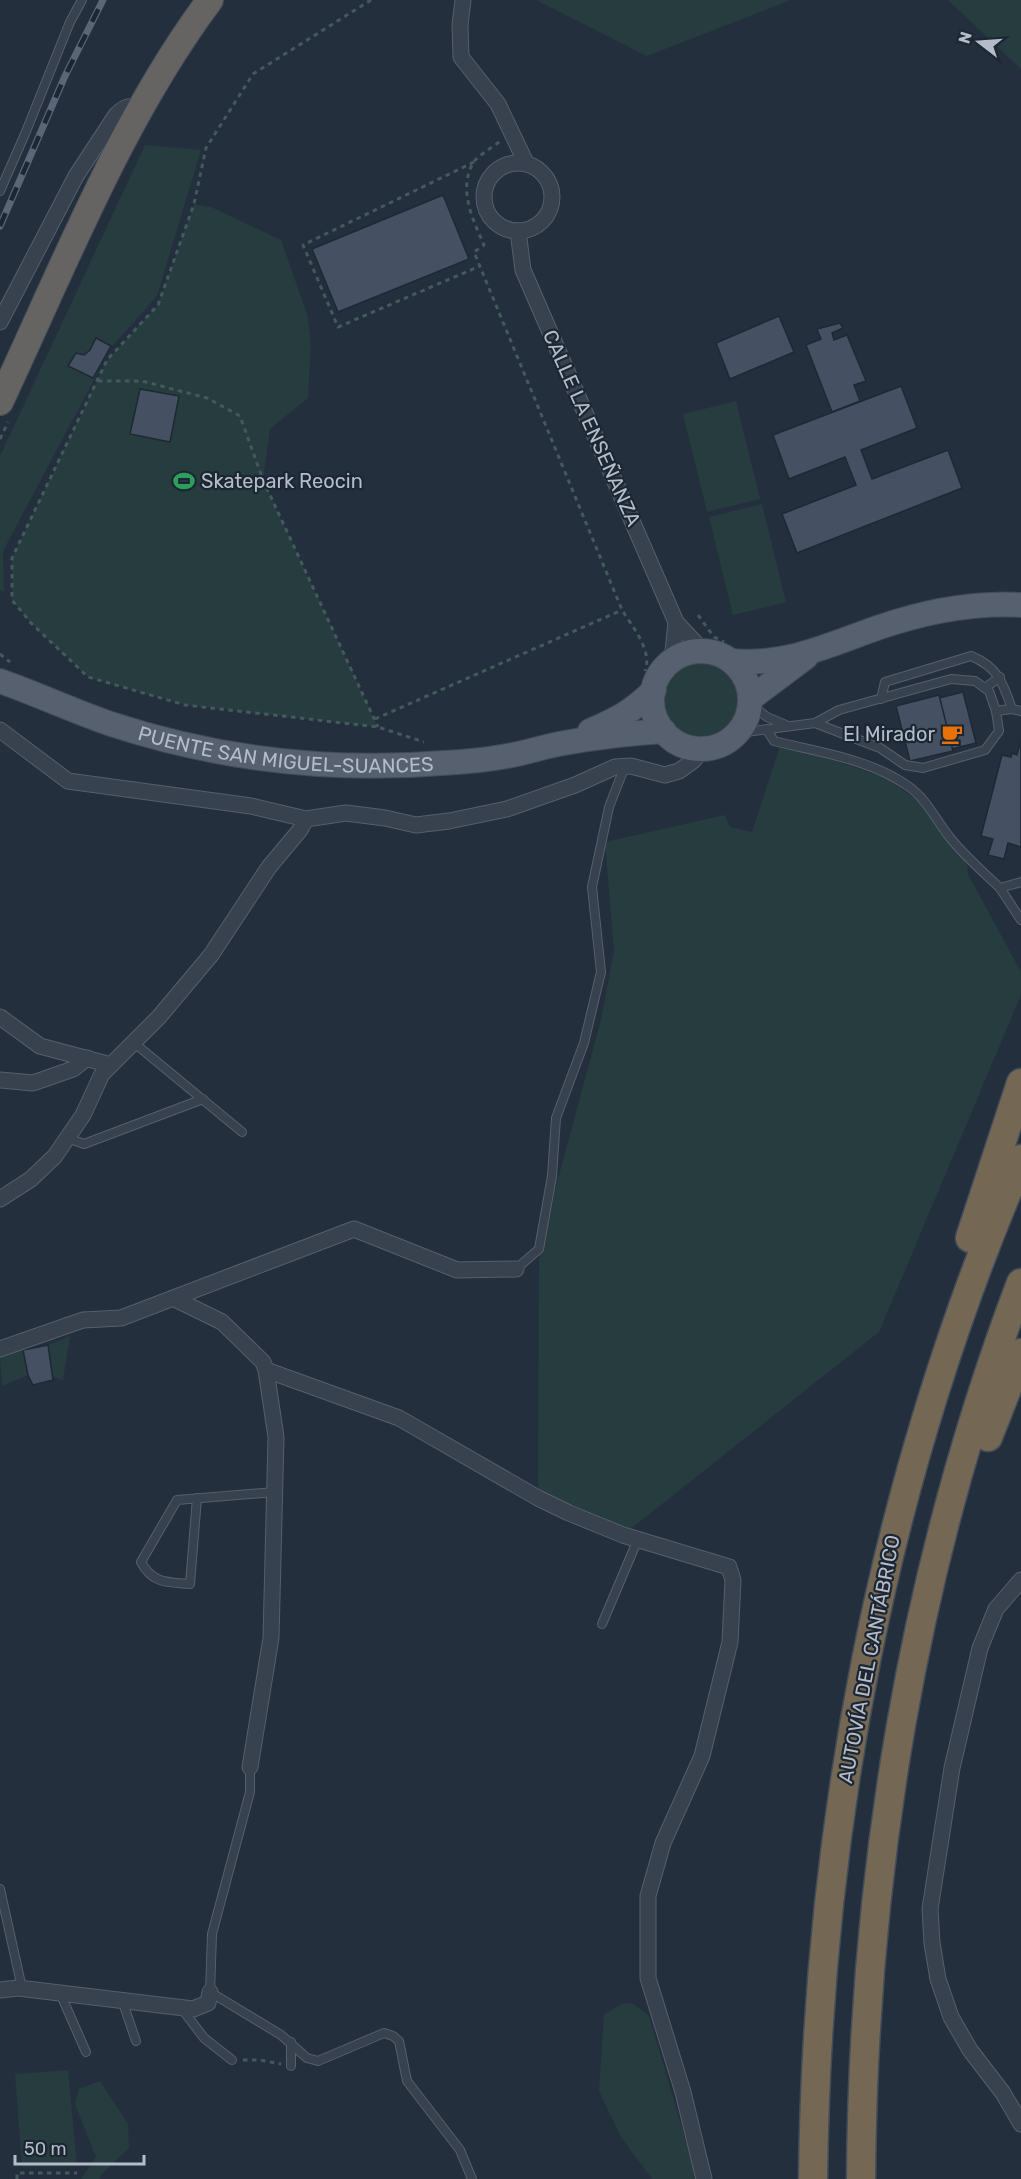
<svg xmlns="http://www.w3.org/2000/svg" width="1021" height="2179" viewBox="0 0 1021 2179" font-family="Rubik,sans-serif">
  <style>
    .green { fill: #263c3f }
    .building { fill: #455162; stroke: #1f2835; stroke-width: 1.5 }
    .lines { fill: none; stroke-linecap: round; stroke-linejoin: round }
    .service-casing { stroke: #565f6c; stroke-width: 10 }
    .minor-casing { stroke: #565f6c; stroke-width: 17 }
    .primary-casing { stroke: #414a57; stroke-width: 26 }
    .trunk-casing { stroke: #434c59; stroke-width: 28 }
    .motorway-casing { stroke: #434c59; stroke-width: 31 }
    .path { stroke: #44595c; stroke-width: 3; stroke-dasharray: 4.5 4.5; stroke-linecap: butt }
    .service { stroke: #38414e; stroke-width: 8 }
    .minor { stroke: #38414e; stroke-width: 15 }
    .primary { stroke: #56606e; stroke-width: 24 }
    .trunk { stroke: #656462; stroke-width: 26 }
    .motorway { stroke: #746855; stroke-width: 28 }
    .rail-casing { stroke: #5a6575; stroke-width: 7 }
    .rail { stroke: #1d2633; stroke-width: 4.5; stroke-dasharray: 14; stroke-linecap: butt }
    .labels { text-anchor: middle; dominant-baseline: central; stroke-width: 4.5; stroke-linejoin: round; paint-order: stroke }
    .street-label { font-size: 20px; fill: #b4bcc9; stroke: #1d2633 }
    .poi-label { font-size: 20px; fill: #b4bcc9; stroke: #1d2633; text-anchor: start }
  </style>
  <rect width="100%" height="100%" fill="#242f3e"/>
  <g class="green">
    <path d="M536,0h255l-144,56z"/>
    <path d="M948,0h73v69z"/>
    <path d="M145,145l56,5 -44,146 -50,56 -12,26 -92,173 1,41 -4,-2v-134z"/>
    <path d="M194,204l17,3 70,33 26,74 4,29 -3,55 -38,31 -7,51 115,247 -193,-22 -97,-28 -57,-54 -19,-23v-42l95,-198 51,-55z"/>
    <path d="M736,401l24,98 -53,13 -24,-98z"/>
    <path d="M762,504l24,98 -53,13 -24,-98z"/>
    <circle cx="700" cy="699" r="38"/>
    <path d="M780,746l56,15 51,17 34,25 46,61 1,10 53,98v23l-142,337 -256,203 -85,-37 1,-249 62,-229 13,-69 -9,-109 120,-27 5,12 22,5z"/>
    <path d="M70,1336l-7,44 -10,-3 -5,-32z"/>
    <path d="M23,1350l5,25 -26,11 -2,-29z"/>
    <path d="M632,2003l17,13 45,152 1,11h-43l-31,-42 -22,-46 5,-77 18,-10z"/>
    <path d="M68,2070l9,96 -55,1 -7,-93z"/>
    <path d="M100,2081l28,43 1,24 -28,27 -1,4h-19l15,-22 -21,-53 4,-15z"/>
  </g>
  <g class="building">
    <path d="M443,195l26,64 -131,53 -26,-63z"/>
    <path d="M779,316l15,36 -64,27 -14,-36z"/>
    <path d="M840,323l3,5 -11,5 2,7 13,-5 19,46 -12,4 6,16 -28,11 -26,-67 15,-6 -4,-10z"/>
    <path d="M96,338l15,8 -18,32 -25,-12 8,-13 8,2 6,-5z"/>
    <path d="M901,386l16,42 -56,22 11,29 76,-29 14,38 -165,65 -15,-39 74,-29 -11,-28 -56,22 -16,-44z"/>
    <path d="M140,389l39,7 -9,46 -40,-8z"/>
    <path d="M963,692l13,51 -24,6 -13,-51z"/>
    <path d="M939,695l14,56 -43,10 -14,-55z"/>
    <path d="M1021,740v107l-13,-4 -4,16 -16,-4 5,-16 -12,-3 21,-81 9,2 1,-4 5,2z"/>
    <path d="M48,1345l5,35 -20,5 -5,-10 -5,-25z"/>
  </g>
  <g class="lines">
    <defs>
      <g id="service">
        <path d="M0,191l25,-57 45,-112 12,-22"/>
        <path d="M985,688l15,-11"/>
        <path d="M881,699l4,-17 86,-26c27,11 32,27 41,53"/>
        <path d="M750,704l17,13 19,8"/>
        <path d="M996,711l16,-2 9,2"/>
        <path d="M767,730l7,11c44,11 96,18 134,45 19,13 29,36 43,53 15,18 32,33 49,49l21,-6"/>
        <path d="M738,733l77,-10 24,-13 112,-31 24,2 14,10 7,20 3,20 -14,19 -62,18 -18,-3 -25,-17 -65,-25"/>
        <path d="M1000,888l21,32"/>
        <path d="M133,1042l109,90"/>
        <path d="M67,1138l17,6 119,-45"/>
        <path d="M516,1269l23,-20 13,-73 4,-58 28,-75 17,-71 -9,-85 17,-80 16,-41"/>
        <path d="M197,1498l-7,86c-23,-2 -37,0 -49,-22l36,-62 98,-8"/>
        <path d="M602,1624l36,-85"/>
        <path d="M250,1767v25l-38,142 -2,58 71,43 26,23 11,3 66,-28 9,3 6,5 8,40 53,69 12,29"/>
        <path d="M0,1889l22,99"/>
        <path d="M60,1993l26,59"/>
        <path d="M122,2000l14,41"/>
        <path d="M182,2009l22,29 28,22"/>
        <path d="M291,2042v24"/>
      </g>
      <g id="minor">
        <path d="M463,0l-3,25 1,32 37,47 28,59"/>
        <circle cx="518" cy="197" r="34"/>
        <path d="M518,231l5,39 153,352 27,29"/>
        <path d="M0,322l76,-146 40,-61c9,-9 13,-10 24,-6"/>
        <path d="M672,661l4,-39"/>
        <path d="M0,730l68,51 183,25 55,13"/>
        <path d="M0,1017l40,29 71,19"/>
        <path d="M0,1080l33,3 40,-14 14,-11"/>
        <path d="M0,1199l31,-20 24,-23 28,-41 19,-41 57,-57 52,-62 58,-88 31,-37 6,-11 40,-6 39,5 31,7 33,-4 58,-12 68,-24 40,-18 16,-1 34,9 14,-4 14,-10 10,-12"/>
        <path d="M173,1298l49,24 41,40 3,8 10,67 -5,201 -21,129"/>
        <path d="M0,1349l83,-29 38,-2 233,-89 103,41 59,-1"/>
        <path d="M266,1370l133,48 139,80 31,15 54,22 106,32 4,13 -3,62 -28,114 -39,87 -15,53v82l35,114 21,87"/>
        <path d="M1021,1580l-25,29 -16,39 -28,120 -22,141 2,34 6,36 13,38 19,33 33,43 18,31"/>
        <path d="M0,1990l18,-2 175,21 15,-6 2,-11"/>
      </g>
      <g id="primary">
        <circle cx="701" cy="700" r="49"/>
        <path d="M731,661c55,5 95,-15 146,-33 46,-16 95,-26 144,-23"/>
        <path id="s1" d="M0,681c37,13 73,30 111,43 107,35 220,48 332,39 21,-1 43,-3 64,-7 19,-3 38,-10 57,-13 33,-6 67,-10 100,-12"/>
        <path d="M750,699l56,-42"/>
        <path d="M590,731c27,-12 42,-19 64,-41"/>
      </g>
      <path id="trunk" d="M0,402c63,-134 121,-283 210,-402"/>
      <g id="motorway">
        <path d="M970,1238l51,-155"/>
        <path d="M988,1437l33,-84"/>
        <path d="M813,2179c4,-349 69,-698 208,-1020"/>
        <path d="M861,2179c2,-304 52,-611 160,-896"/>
      </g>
    </defs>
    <use href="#service" class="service-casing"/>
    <use href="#minor" class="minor-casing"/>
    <use href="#primary" class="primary-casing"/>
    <use href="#trunk" class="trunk-casing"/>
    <use href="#motorway" class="motorway-casing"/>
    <g class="path">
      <path d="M371,0l-118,74 -47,74 -12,56 -36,101 -51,55 -95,198v42l19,23 57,54 97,28 193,22 46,15"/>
      <path d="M499,142c-7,6 -21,13 -26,21 -15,27 0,57 11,82l-10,7 148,358c10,16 31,41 23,61"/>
      <path d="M474,162l-171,83 35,82 142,-61"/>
      <path d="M98,381h44l65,17 33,18 23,64 115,247"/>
      <path d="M0,439l8,-17"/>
      <path d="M698,615l16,22 10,5"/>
      <path d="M0,654l10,8"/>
      <path d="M375,719l247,-109"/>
      <path d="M243,2060h17l21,4"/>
      <path d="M17,2179v-6h60"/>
    </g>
    <use href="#service" class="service"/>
    <use href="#minor" class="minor"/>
    <use href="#primary" class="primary"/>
    <use href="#trunk" class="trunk"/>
    <use href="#motorway" class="motorway"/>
    <defs>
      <path id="rail" d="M0,226l65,-150 38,-76"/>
    </defs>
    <use href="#rail" class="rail-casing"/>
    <use href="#rail" class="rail"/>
  </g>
  <defs>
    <symbol id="stadium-bare" viewBox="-9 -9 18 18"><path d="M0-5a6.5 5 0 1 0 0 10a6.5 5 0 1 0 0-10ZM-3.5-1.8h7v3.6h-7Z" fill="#2e9e5b" stroke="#1d2633" stroke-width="2.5" paint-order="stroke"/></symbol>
    <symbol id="cafe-bare" viewBox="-9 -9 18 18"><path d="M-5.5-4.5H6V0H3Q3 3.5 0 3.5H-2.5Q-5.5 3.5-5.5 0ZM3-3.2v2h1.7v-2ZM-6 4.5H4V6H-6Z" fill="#e8710a" stroke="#1d2633" stroke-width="2.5" paint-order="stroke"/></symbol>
  </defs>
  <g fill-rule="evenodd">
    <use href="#stadium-bare" x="169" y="466" width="30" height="30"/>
    <use href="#cafe-bare" x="937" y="719" width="30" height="30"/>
  </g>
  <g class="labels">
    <g class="street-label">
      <text transform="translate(592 428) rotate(66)">CALLE LA ENSEÑANZA</text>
      <text stroke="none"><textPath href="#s1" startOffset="297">PUENTE SAN MIGUEL-SUANCES</textPath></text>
      <text transform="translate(869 1659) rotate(-79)">AUTOVÍA DEL CANTÁBRICO</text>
    </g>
    <g class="poi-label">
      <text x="201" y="481">Skatepark Reocin</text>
      <text x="935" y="734" text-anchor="end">El Mirador</text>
    </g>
  </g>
  <g transform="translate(979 42) rotate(287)" stroke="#1d2633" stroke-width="4.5" paint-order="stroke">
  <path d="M0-4.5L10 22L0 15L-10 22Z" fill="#b4bcc9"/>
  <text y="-9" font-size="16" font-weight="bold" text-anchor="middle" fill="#b4bcc9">N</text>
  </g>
  <path d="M15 2155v9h129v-9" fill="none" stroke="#b4bcc9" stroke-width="3"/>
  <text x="24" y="2155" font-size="18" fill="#b4bcc9" stroke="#1d2633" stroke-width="4.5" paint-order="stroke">50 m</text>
</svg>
